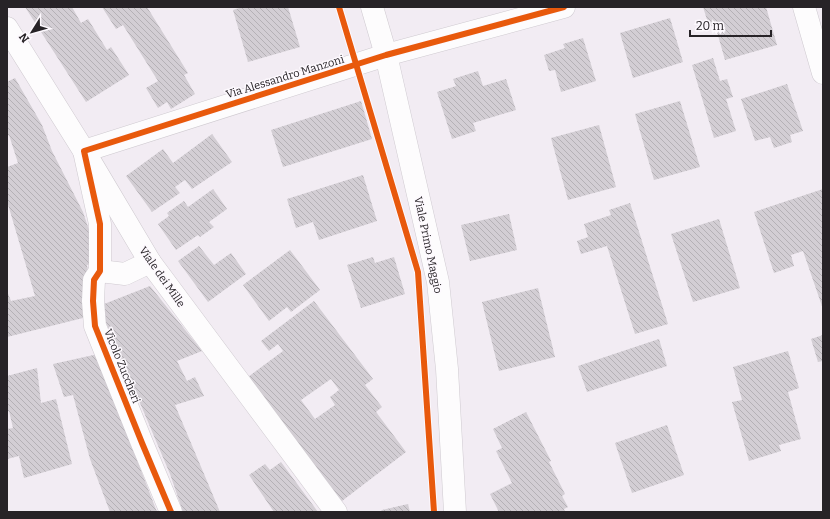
<svg xmlns="http://www.w3.org/2000/svg" width="830" height="519" viewBox="0 0 830 519" font-family="Bitter,serif">
  <style>
    .building { fill: url(#building-back-hatch); fill-rule: evenodd }
    .lines { fill: none; stroke-linecap: round; stroke-linejoin: round }
    .minor-casing { stroke: #cfcad0; stroke-width: 23 }
    .minor { stroke: #fdfcfd; stroke-width: 22 }
    .cycleway-casing { stroke: #fdf9fe; stroke-width: 8 }
    .cycleway { stroke: #e8590c; stroke-width: 6 }
    .labels { text-anchor: middle; dominant-baseline: central; stroke-width: 3; stroke-linejoin: round; paint-order: stroke }
    .street-label { font-size: 11px; fill: #272327; stroke: #fdf9fe }
  </style>
  <defs>
    <pattern id="building-back-hatch" width="6" height="6" patternUnits="userSpaceOnUse"><rect width="6" height="6" fill="#d3ced4"/><path d="M-1 5l2 2M0 0l6 6M5-1l2 2" fill="none" stroke="#b5b1b6"/></pattern>
  </defs>
  <rect width="100%" height="100%" fill="#f2ecf3"/>
  <g class="building">
    <path d="M25,7h47l9,16 7,-4 19,31 4,-3 18,28 -43,27z"/>
    <path d="M102,7h45l41,66 -4,2 11,19 -24,15 -4,-7 -9,6 -12,-20 12,-7 -35,-56 -7,4z"/>
    <path d="M242,7h46l12,40 -52,15 -15,-52z"/>
    <path d="M703,7h63l11,38 -52,15 -10,-35 -6,1z"/>
    <path d="M670,18l13,44 -50,16 -13,-45z"/>
    <path d="M583,38l13,43 -35,11 -6,-22 -6,1 -5,-16 21,-7 -2,-4z"/>
    <path d="M713,58l7,23 7,-2 6,18 -7,2 10,32 -22,7 -22,-73z"/>
    <path d="M478,71l5,15 23,-7 10,31 -43,13 3,8 -24,8 -15,-47 19,-6 -3,-7z"/>
    <path d="M15,78l27,47 10,26 31,61 11,33v18l-7,2 3,21 -3,31 -80,20v-46l4,10 24,-5 -28,-95v-34l11,-4 -9,-28 -2,1v-54z"/>
    <path d="M787,84l16,47 -13,4 2,7 -18,6 -4,-11 -15,4 -14,-42z"/>
    <path d="M361,101l11,38 -89,28 -12,-37z"/>
    <path d="M680,101l20,66 -46,13 -19,-66z"/>
    <path d="M599,125l17,62 -48,13 -17,-62z"/>
    <path d="M212,134l20,28 -40,27 -7,-9 -10,7 5,6 -28,19 -26,-36 37,-27 10,14z"/>
    <path d="M363,175l14,46 -58,19 -6,-18 -17,6 -9,-29z"/>
    <path d="M213,189l14,20 -18,13 5,5 -14,10 -2,-2 -22,15 -18,-26 11,-8 -2,-3 17,-12 4,6z"/>
    <path d="M823,189v120l-20,-58 -12,4 3,11 -20,7 -20,-61z"/>
    <path d="M630,203l38,121 -33,10 -28,-88 -26,8 -4,-13 11,-4 -4,-13 27,-9 -2,-5z"/>
    <path d="M509,214l8,36 -47,11 -9,-36z"/>
    <path d="M719,219l21,69 -47,14 -22,-68z"/>
    <path d="M199,246l15,19 17,-12 15,21 -38,28 -30,-41z"/>
    <path d="M290,250l30,40 -29,22 -4,-5 -18,14 -26,-36z"/>
    <path d="M373,257l2,6 19,-6 11,37 -44,14 -14,-43z"/>
    <path d="M150,286l52,65 -25,10 10,20 8,-4 9,19 -29,9 45,107h-37l-13,-38 -71,-168z"/>
    <path d="M538,288l17,69 -56,14 -17,-69z"/>
    <path d="M314,301l59,78 -8,6 17,22 -6,5 30,40 -64,49 -94,-124 35,-26 -5,-7 -9,7 -8,-10zM331,379l8,11 -9,7 5,8 -20,14 -14,-19z"/>
    <path d="M823,335v26l-5,1 -7,-23z"/>
    <path d="M659,339l8,27 -80,26 -9,-26z"/>
    <path d="M788,351l11,37 -11,4 13,47 -22,6 2,6 -32,10 -17,-59 10,-2 -9,-33z"/>
    <path d="M98,354l34,93 25,65h-47l-20,-53 -17,-64 -9,2 -11,-33z"/>
    <path d="M37,368l4,35 15,-4 16,65 -48,14 -5,-22 -12,3v-30l6,-1 -4,-17 -2,1v-36z"/>
    <path d="M526,412l25,49 -2,1 16,32 -3,2 6,11 -4,2 1,3h-66l-9,-18 22,-11 -16,-32 6,-3 -9,-19z"/>
    <path d="M667,425l17,50 -52,18 -17,-50z"/>
    <path d="M281,462l37,50h-44l-25,-37 16,-11 5,6z"/>
    <path d="M408,504l2,8h-30l2,-2z"/>
  </g>
  <g class="lines">
    <defs>
      <g id="minor">
        <path d="M372,7l14,48 52,227 9,87 8,143"/>
        <path d="M804,7l19,66"/>
        <path d="M7,28l77,123 66,111 186,250"/>
        <path d="M100,271l25,3 25,-12"/>
        <path d="M171,512l-29,-69 -47,-117 -2,-25 1,-21 6,-9v-47l-16,-73 302,-96 178,-48"/>
      </g>
    </defs>
    <use href="#minor" class="minor-casing"/>
    <use href="#minor" class="minor"/>
    <defs>
      <g id="cycleway">
        <path d="M339,7l79,265 16,240"/>
        <path d="M171,512l-29,-69 -47,-117 -2,-25 1,-21 6,-9v-47l-16,-73 302,-96 178,-48"/>
      </g>
    </defs>
    <use href="#cycleway" class="cycleway-casing"/>
    <use href="#cycleway" class="cycleway"/>
  </g>
  <g class="labels">
    <g class="street-label">
      <text transform="translate(285 77) rotate(-17)">Via Alessandro Manzoni</text>
      <text transform="translate(428 245) rotate(78)">Viale Primo Maggio</text>
      <text transform="translate(162 277) rotate(55)">Viale dei Mille</text>
      <text transform="translate(122 366) rotate(68)">Vicolo Zuccheri</text>
    </g>
  </g>
  <rect width="830" height="519" fill="none" stroke="#272327" stroke-width="16"/>
  <g transform="translate(32 32) rotate(233)" stroke="#fdf9fe" stroke-width="3" paint-order="stroke">
  <path d="M0-3L7 15L0 10L-7 15Z" fill="#272327"/>
  <text y="-6" font-size="11" font-weight="bold" text-anchor="middle" fill="#272327">N</text>
  </g>
  <path d="M690 30v6h81v-6" fill="none" stroke="#272327" stroke-width="2"/>
  <text x="696" y="30" font-size="12" fill="#272327" stroke="#fdf9fe" stroke-width="3" paint-order="stroke">20 m</text>
</svg>
